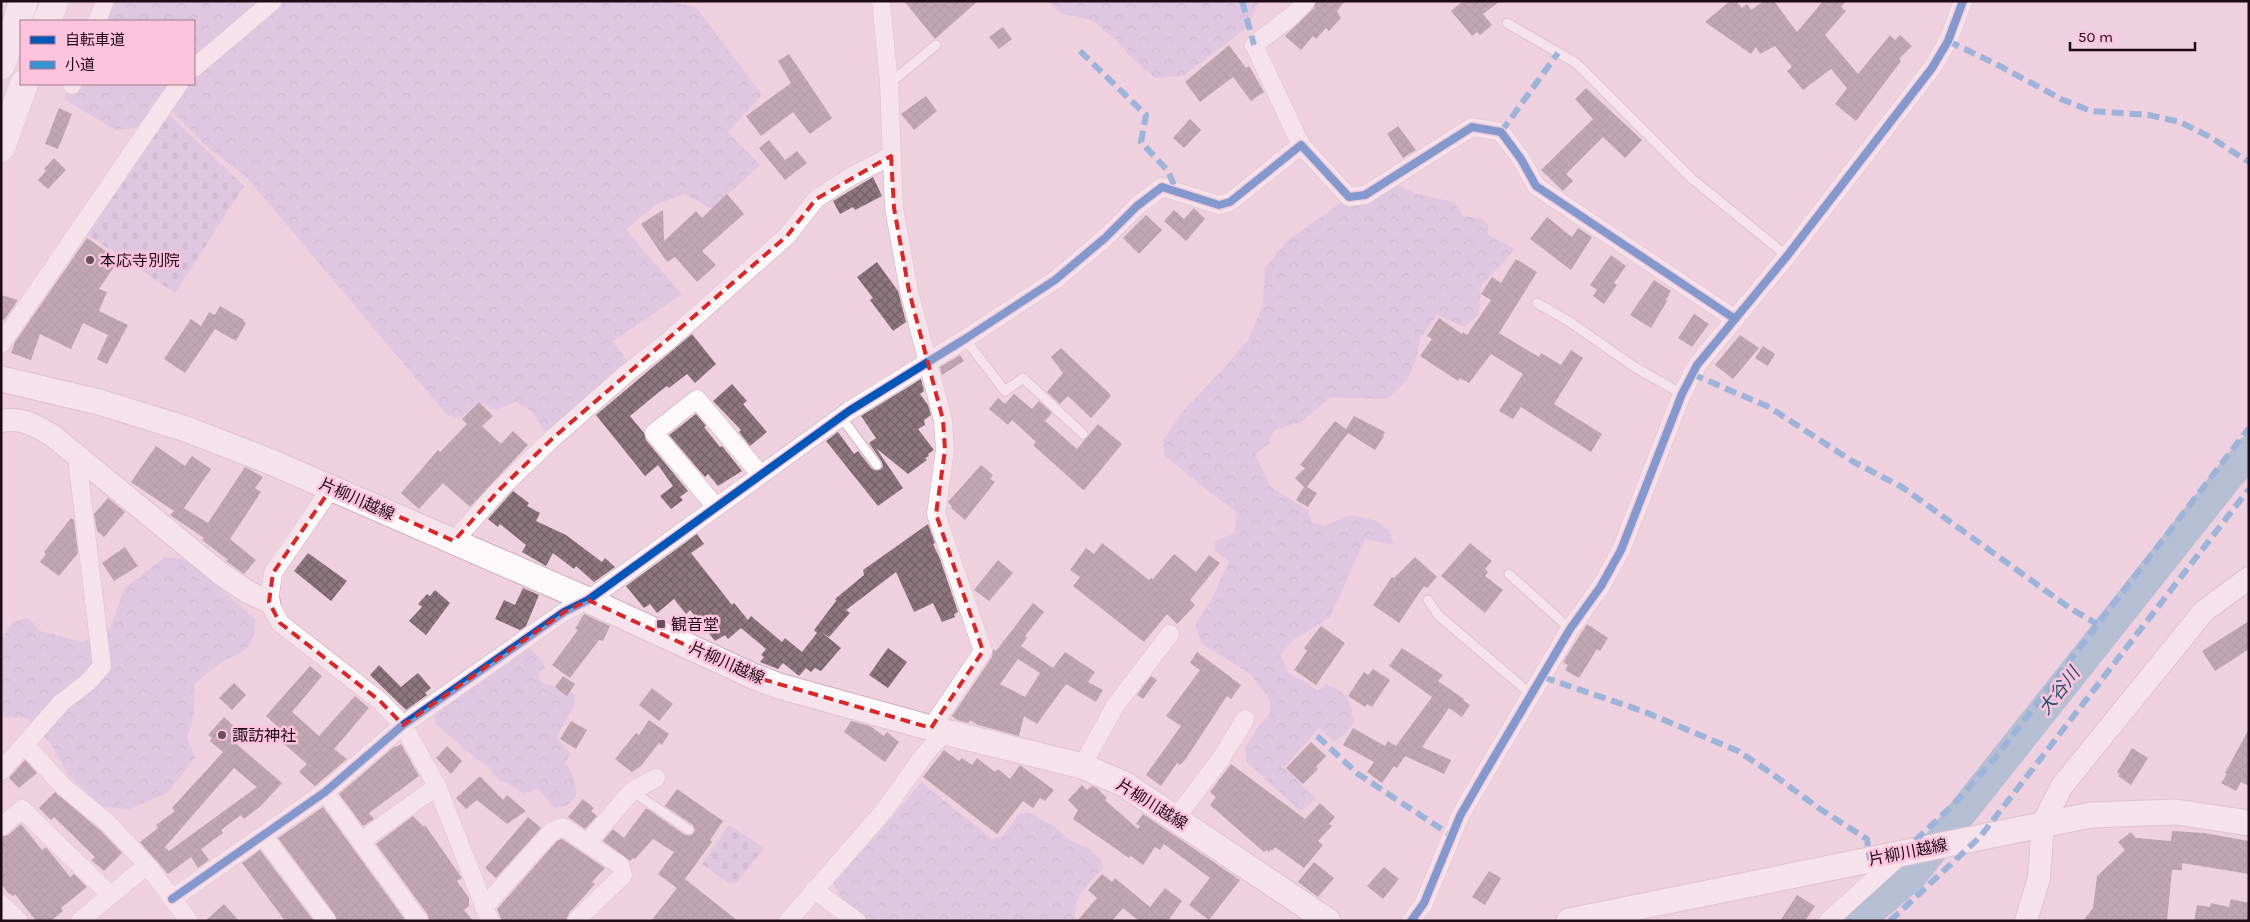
<svg xmlns="http://www.w3.org/2000/svg" width="2250" height="922" viewBox="0 0 2250 922" font-family="Karla,'Noto Sans JP',sans-serif">
  <style>
    .forest { fill: url(#forest-crowns) }
    .cemetery { fill: url(#cemetery-stones) }
    .lines { fill: none; stroke-linecap: round; stroke-linejoin: round }
    .river { stroke: #72a8c7; stroke-width: 30 }
    .building { fill: url(#building-cross-hatch); fill-rule: evenodd }
    .service-casing { stroke: #c9b1bc; stroke-width: 11 }
    .minor-casing { stroke: #c9b1bc; stroke-width: 19 }
    .tertiary-casing { stroke: #c9b1bc; stroke-width: 24 }
    .secondary-casing { stroke: #c9b1bc; stroke-width: 27 }
    .motorway-casing { stroke: #c9b1bc; stroke-width: 29 }
    .service { stroke: #fdf8fa; stroke-width: 9 }
    .minor { stroke: #fdf8fa; stroke-width: 18 }
    .tertiary { stroke: #fdf8fa; stroke-width: 22 }
    .secondary { stroke: #fdf8fa; stroke-width: 25 }
    .motorway { stroke: #fdf8fa; stroke-width: 28 }
    .quiet { stroke: #3a91d3; stroke-width: 6; stroke-dasharray: 12 6; stroke-linecap: butt }
    .cycleway-casing { stroke: #fcc3dd; stroke-width: 11 }
    .cycleway { stroke: #0057b8; stroke-width: 8 }
    .marked { fill: none; stroke: #d62828; stroke-width: 4; stroke-dasharray: 10 6; stroke-linejoin: round }
    .poi-dot { fill: #67505b; stroke: #fcc3dd; stroke-width: 2 }
    .labels { text-anchor: middle; dominant-baseline: central; stroke-width: 5; stroke-linejoin: round; paint-order: stroke }
    .poi-label { font-size: 16px; fill: #1e0b15; stroke: #fcc3dd; text-anchor: start }
    .street-label { font-size: 16px; fill: #1e0b15; stroke: #fcc3dd }
    .water-label { font-size: 18px; font-style: italic; fill: #225368; stroke: #fcc3dd }
  </style>
  <defs>
    <pattern id="forest-crowns" width="20" height="18" patternUnits="userSpaceOnUse" patternTransform="scale(1.25)"><rect width="20" height="18" fill="#cdbbe4"/><path d="M2 6a3 3 0 1 1 6 0M12 15a3 3 0 1 1 6 0" fill="none" stroke="#b09fc3"/></pattern>
    <pattern id="cemetery-stones" width="16" height="16" patternUnits="userSpaceOnUse" patternTransform="scale(1.25)"><rect width="16" height="16" fill="#cdbbe4"/><path d="M2 7V4a2 2 0 0 1 4 0v3zM10 15v-3a2 2 0 0 1 4 0v3z" fill="#b09fc3"/></pattern>
    <pattern id="building-cross-hatch" width="8" height="8" patternUnits="userSpaceOnUse" patternTransform="scale(1.25)"><rect width="8" height="8" fill="#8d767e"/><path d="M0 0l8 8M0 8l8-8" fill="none" stroke="#735f66"/></pattern>
  </defs>
  <rect width="100%" height="100%" fill="#efd0de"/>
  <g class="forest">
    <path d="M105,1h559l32,6 66,88 -34,37 32,33 -48,44 -27,-15 -29,10 -30,26 56,64 -69,47 16,23 -82,72 -14,-24 -17,-10 -22,8 -15,-8 -19,16 -13,-3 -199,-236 -43,-34 -44,-45 -24,28 -22,2 -51,-31 6,-15h124v-63h-98z"/>
    <path d="M1050,1h210l-15,28 -62,47 -28,2 -24,-21 -16,-18 -24,-19 -32,-7z"/>
    <path d="M1394,183l22,11 38,8 9,14 17,2 8,7v10l27,14 -34,37 -2,28 -14,13 -28,-12 -17,24 -4,21 -9,20 -20,19 -56,-2 -30,25 -27,8 -5,14 -14,10 16,33 37,23 3,12 13,4 27,-11 24,5 14,10 5,15 -29,-6 -35,78 -37,23 -13,15 9,19 15,7 14,10 8,-7c23,9 23,15 28,38l-10,12 -10,8 -15,-14 -35,39 32,32 -16,12 -53,-49 -2,-14 11,-18 14,-17v-14l-20,-25 -49,-31 -6,-18 16,-24 18,-40 -14,-10v-10l19,-7 3,-22 -30,-22 -43,-35 -1,-15 21,-30 39,-41 25,-29 15,-35 2,-37 22,-27 54,-38 30,-4z"/>
    <path d="M165,557l24,3 66,59c0,37 -16,30 -40,48 -7,5 -14,12 -21,18 1,19 1,34 -7,51l8,22 -28,35 -37,16 -28,-2 -34,-32 -17,-31 -24,-26 -21,-1 -5,-2v-75l12,-18 16,-4 11,13 43,11 27,-13 14,-40z"/>
    <path d="M526,645l16,15 3,8 -8,6 4,8c12,6 23,4 34,13l-1,11 -18,31 15,17 -6,8c7,12 12,21 11,35l-10,9 -12,2 -16,-20 -14,6 -16,-11 -10,-3 -10,-14 -13,-8 -39,-34 -2,-7 9,-14z"/>
    <path d="M921,782l71,57 11,-3 15,-21 9,-3 27,14 17,15 17,7 13,12 2,8c-14,16 -29,27 -28,49l4,4 -214,-1 -21,-18 -11,-20 23,-29 36,-36z"/>
  </g>
  <g class="cemetery">
    <path d="M166,112l78,74 -69,107 -91,-61z"/>
    <path d="M729,825l35,23 -27,34 -8,1 -27,-19z"/>
  </g>
  <g class="lines">
    <path class="river" d="M1859,921l53,-45 337,-425"/>
  </g>
  <g class="building">
    <path d="M904,1h74l-43,38z"/>
    <path d="M1316,1h29l-8,10 4,7 -12,13 -3,-3 -10,11 -3,-3 -12,14 -16,-14 29,-28z"/>
    <path d="M1463,1h37l-17,13 9,11 -12,10 -3,-3 -5,4 -21,-25z"/>
    <path d="M1730,1h6l6,7 5,-4 4,6 13,-9h10l23,31 26,-31h23l-5,6 5,4 -21,24 33,39 32,-39 5,5 5,-5 12,11 -13,13 2,2 -45,60 -21,-17 12,-16 -16,-19 -28,21 -16,-19 5,-4 -17,-21 -15,8 -4,-7 -5,7 -46,-32z"/>
    <path d="M1003,27l9,12 -13,10 -10,-12z"/>
    <path d="M1229,45l17,23 3,-2 15,26 -13,9 -18,-24 -33,25 -15,-20z"/>
    <path d="M789,54l43,64 -22,16 -17,-22 -32,24 -15,-20 45,-33 -13,-22z"/>
    <path d="M1586,88l56,52 -17,18 -22,-21 -37,37 7,7 -10,10 -22,-21 52,-51 -18,-20z"/>
    <path d="M926,96l11,15 -23,19 -13,-16z"/>
    <path d="M59,108l13,6 -14,35 -13,-5z"/>
    <path d="M1190,119l11,11 -17,18 -11,-10z"/>
    <path d="M1398,126l18,24 -13,8 -16,-24z"/>
    <path d="M769,140l16,20 12,-9 10,12 -22,17 -26,-32z"/>
    <path d="M54,158l12,12 -18,19 -10,-9 8,-9 -2,-2z"/>
    <path d="M873,177l9,19 -27,14 -2,-3 -13,7 -7,-13z"/>
    <path d="M727,194l17,20 -42,37 14,14 -19,17 -22,-25 -8,5 -26,-38 22,-14 1,31 32,-30 6,7z"/>
    <path d="M1194,208l11,11 -19,22 -22,-20 10,-11 10,9z"/>
    <path d="M1146,215l16,15 -23,24 -16,-16z"/>
    <path d="M1547,217l25,20 6,-9 14,9 -21,33 -41,-31z"/>
    <path d="M87,238l29,20 -3,4 3,2 -17,25 8,3 -8,19 29,14 -21,39 -10,-5 11,-24 -25,-12 -12,26 -31,-15 -9,26 -20,-7 4,-11z"/>
    <path d="M1611,255l15,11 -12,17 3,2 -13,19 -11,-8 4,-6 -7,-5z"/>
    <path d="M1516,259l21,13 -38,61 40,24 2,-4 20,12 10,-15 12,8 -29,46 48,30 -11,18 -70,-45 -8,12 -14,-8 24,-37 -32,-20 -22,29 -9,-5 -2,3 -38,-25 12,-17 -5,-3 12,-18 23,16 1,-2 4,3 24,-35 -10,-6 11,-17 9,6z"/>
    <path d="M877,262l21,29 8,31 -13,9 -23,-31 3,-2 -16,-21z"/>
    <path d="M1654,280l17,11 -5,9 1,1 -16,27 -21,-13z"/>
    <path d="M1,295l17,5 -14,20 -3,-1z"/>
    <path d="M220,306l24,14 -1,1 3,2 -10,18 -21,-12 -30,44 -21,-14 27,-40 10,7 8,-14 6,3z"/>
    <path d="M1694,314l15,10 -17,23 -14,-9z"/>
    <path d="M692,334l24,30 -21,19 -8,-9 -18,14 -2,-2 -8,6 -29,24 14,17 2,7 42,51 -8,6 3,3 -12,9 -11,-13 13,-10 -15,-21 -13,11 -49,-61z"/>
    <path d="M1740,335l19,13 -26,31 -18,-14z"/>
    <path d="M1763,346l12,8 -7,12 -13,-8z"/>
    <path d="M1061,348l49,46 1,2 -20,22 -23,-22 -8,8 -13,-12 16,-19 -12,-16z"/>
    <path d="M960,355l4,6 -22,14 -2,-8z"/>
    <path d="M921,379l3,12 -4,3 8,11 3,10 -7,5 1,5 -7,4 16,21 -6,4 1,2 -4,2 2,2 -19,14 -32,-26 27,40 -25,18 -52,-65 12,-9 16,22 4,-3 14,18 8,1 3,-3 -1,-5 -13,-19 7,-5 -15,-22z"/>
    <path d="M732,384l15,17 -4,3 24,28 -17,14 -11,-14 2,-2 -28,-29z"/>
    <path d="M1014,394l18,15 7,-8 13,12 -7,8 32,28 21,-25 24,20 -38,46 -2,-1 -49,-44 3,-3 -24,-22 -4,5 -19,-16 9,-11 7,6z"/>
    <path d="M479,402l14,14 -11,10 19,18 12,-13 15,14 -58,62 -27,-24 -24,26 -18,-16 37,-43 2,2 27,-28 -5,-5z"/>
    <path d="M696,414l10,12 -2,1 16,20 2,-1 20,25 -24,15 -10,-12 -3,3 -36,-42z"/>
    <path d="M1354,416l31,16 -2,3 1,1 -9,14 -27,-17 -41,54 10,6 -9,14 -12,-7 8,-13 -9,-9 10,-10 -5,-3 35,-44 11,8z"/>
    <path d="M156,446l29,20 7,-10 19,13 -27,39 24,15 37,-56 18,10 -8,11 6,4 -31,47 26,21 -12,14 -18,-13 2,-1 -26,-20 2,-2 -34,-23 4,-4 -43,-29z"/>
    <path d="M981,465l12,10 -3,4 5,3 -30,38 -14,-12 1,-1 -4,-5z"/>
    <path d="M513,491l16,12 -2,3 13,7 -4,8 30,14 36,27 3,-4 10,9 -21,15 -18,-16 -2,3 -21,-16 -7,13 -24,-14 4,-7 -26,-21 -2,3 -10,-8z"/>
    <path d="M108,498l17,14 -21,25 -7,-6 -3,-17z"/>
    <path d="M71,518l3,2 4,33 -19,23 -19,-14 6,-8 -2,-2z"/>
    <path d="M928,524l7,19 -2,1 7,15 18,53 -4,2 1,3 -13,5 -9,-19 -19,9 -18,-40 -50,38 4,3 -21,24 -9,-6 21,17 -20,23 -6,-3 -4,4 -5,-4 -7,8 -16,-13 -5,6 -18,-7 4,-5 -3,-2 5,-6 -25,-21 -13,11 -3,-4 -10,6 -25,-31 -4,4 -12,-15 -17,14 -7,-9 -6,4 -18,-22 71,-52 7,10 -13,9 41,52 2,-2 14,17 3,-4 31,26 3,-4 17,14 15,-19 -3,-3 22,-29 -1,-2 29,-24 -1,-5z"/>
    <path d="M1102,543l47,37 2,-2 2,1 21,-25 22,18 13,-17 11,8 -30,37 5,5 -18,19 -10,-10 -23,28 -71,-56 7,-9 -10,-7 16,-22 8,6z"/>
    <path d="M1470,543l22,18 -7,8 3,3 -3,4 18,14 -18,23 -44,-37z"/>
    <path d="M125,547l13,19 -24,15 -12,-18z"/>
    <path d="M308,553l39,28 -16,20 -37,-30z"/>
    <path d="M1415,557l22,20 -10,11 -3,-2 -25,37 -26,-18 19,-28 2,1z"/>
    <path d="M998,560l15,13 -24,28 -15,-11z"/>
    <path d="M523,588l16,7 -13,31 -6,4 -25,-11 9,-19 11,5z"/>
    <path d="M435,590l15,13 -24,32 -17,-14 13,-14 -4,-3 9,-10 3,2z"/>
    <path d="M1033,603l11,9 -19,24 2,2 -6,8 32,22 12,-16 30,20 -7,10 15,8 -7,12 -30,-18 -29,40 -13,-8 -5,20 -41,-11 -8,-5 -2,3 -11,-3 -5,-4 40,-59 1,-8 3,2zM1018,659l22,14 -15,24 -25,-13z"/>
    <path d="M584,614l26,12 -7,15 -4,-1 -29,38 -18,-13 26,-35 -3,-1z"/>
    <path d="M2249,621v28l-34,22 -13,-20z"/>
    <path d="M1587,624l21,14 -8,13 -3,-2 -18,29 -14,-8 3,-5 -5,-3z"/>
    <path d="M1321,626l24,17 -29,42 -22,-15 13,-19 -3,-3z"/>
    <path d="M888,648l19,14 -19,26 -19,-13z"/>
    <path d="M1402,648l41,27 -5,6 26,18 -1,1 7,5 -8,12 -13,-9 -27,39 29,13 -7,14 -39,-18 -8,12 -3,-2 -12,17 -15,-11 7,-10 -31,-17 10,-17 32,18 3,-5 8,5 36,-49 -43,-31z"/>
    <path d="M1197,652l44,33 -10,14 -4,-3 -42,64 -5,5 -3,-2 -16,23 -15,-11 35,-49 -15,-10 34,-46 -10,-7z"/>
    <path d="M379,665l22,22 17,-14 13,15 -6,5 2,2 -21,15 -36,-35z"/>
    <path d="M310,666l12,10 -30,36 27,24 36,-40 14,12 -35,41 13,10 -32,27 -16,-14 8,-8 -24,-21 6,-6 -23,-21z"/>
    <path d="M1373,669l17,11 -18,27 -5,-3 -2,3 -17,-11 16,-24 4,3z"/>
    <path d="M563,676l12,8 -8,12 -12,-9z"/>
    <path d="M1151,676l6,4 -14,19 -6,-4z"/>
    <path d="M234,683l12,12 -14,15 -13,-12z"/>
    <path d="M652,688l21,16 -14,17 -20,-16z"/>
    <path d="M224,717l12,11 -3,3 4,4 -5,5 50,43 -21,23 -17,13 -3,-4 -20,15 2,3 -22,16 8,11 -11,8 -7,-11 -23,17 -28,-32 18,-14 -2,-3 19,-14 -3,-3 51,-56 -13,-11 2,-3 -4,-3zM234,768l23,19 -88,64 -4,-4z"/>
    <path d="M649,720l20,14 -7,11 -3,-2 -18,23 -9,6 -17,-13 21,-26 3,2z"/>
    <path d="M571,721l16,9 -11,19 -16,-10z"/>
    <path d="M851,721l19,5 14,10 3,-4 12,10 -14,20 -41,-30z"/>
    <path d="M2249,729v57l-8,-4 -5,9 -15,-8 6,-9 -2,-1z"/>
    <path d="M1311,742l15,14 -10,11 2,2 -15,15 -17,-16z"/>
    <path d="M401,744l18,32 -50,37 5,6 -11,7 -24,-32 56,-48 1,1z"/>
    <path d="M447,746l15,15 -11,13 -15,-16z"/>
    <path d="M2132,748l16,10 -17,27 -13,-9 2,-2 -3,-2z"/>
    <path d="M944,750l15,11 3,-3 10,7 5,-7 18,14 3,-3 12,10 10,-14 34,25 -9,11 -5,-3 -7,10 -10,-7 -26,33 -74,-57z"/>
    <path d="M25,760l12,13 -18,15 -10,-10z"/>
    <path d="M1231,764l74,55 15,-16 15,14 -6,7 3,2 -14,15 5,4 -19,23 -29,-21 -3,4 -1,-2 -2,3 -2,-2 -3,2 -54,-47 6,-8 -6,-5z"/>
    <path d="M479,777h2l22,23 4,-5 19,16 -19,13 -30,-24 -11,9 -10,-11z"/>
    <path d="M1082,785l5,5 5,-4 5,2 10,10 -2,2 33,29 2,-3 -4,-2 7,-10 97,66 -31,40 -20,-15 21,-27 -46,-34 -4,6 -5,-3 -12,18 -12,-9 -2,2 -56,-39 5,-9 -10,-10z"/>
    <path d="M677,789l46,32 -13,19 2,2 -27,37 53,42h-87l26,-33 -19,-14 16,-22 -21,-13 -18,20 -2,-1 -3,3 -27,-20 10,-12 11,9 22,-30 39,27h7l3,-5 -2,-5 -28,-19z"/>
    <path d="M55,792l46,39 21,22 -18,18 -13,-11 4,-3 -41,-40 -3,3 -12,-12z"/>
    <path d="M583,799l11,9 -3,3 6,5 -12,13 -17,-12z"/>
    <path d="M323,807l83,114h-69l-2,-6 -57,-77z"/>
    <path d="M413,816l11,11 1,-2 37,53 -5,3 12,17v8l-5,4 9,11h-44l-1,-6 -52,-71z"/>
    <path d="M528,817l13,11 -45,50 -11,-10z"/>
    <path d="M21,824l21,26 4,-3 24,30 4,-3 13,13 -26,21 2,3 -12,10h-15l-21,-27 -2,2 -5,-3 -7,-9v-47l7,-2z"/>
    <path d="M2172,831l32,2 45,8v33l-67,-11v7h-10l-5,51h-84l10,-13 4,-32 28,-26 -7,-8 13,-10 5,6 35,3z"/>
    <path d="M562,839l43,29 -13,14 3,2 -26,29 -3,8h-64l-5,-12 60,-68z"/>
    <path d="M260,850l54,71h-29l-5,-7 -38,-51z"/>
    <path d="M1314,862l20,16 -16,19 -20,-15z"/>
    <path d="M1384,867l15,12 -16,20 -16,-13z"/>
    <path d="M1489,871l12,7 -16,27 -13,-8z"/>
    <path d="M1102,874l10,8 3,-4 35,29 15,-19 17,13 -14,20h-29l-16,-13 -11,13h-35l20,-23 -9,-8z"/>
    <path d="M1797,895l18,11 -10,15h-25z"/>
    <path d="M2231,899l18,4v18h-55l3,-16 13,2 1,-4 18,4z"/>
    <path d="M224,904l15,17h-34z"/>
  </g>
  <g class="lines">
    <defs>
      <g id="service">
        <path d="M1507,23l69,40 115,115 96,78"/>
        <path d="M889,84l47,-39"/>
        <path d="M1537,303l33,19 63,44 49,28"/>
        <path d="M965,339l40,52 18,-13 60,56"/>
        <path d="M841,417l36,48"/>
        <path d="M1509,574l61,55"/>
        <path d="M1428,600l10,15 94,80"/>
        <path d="M632,791l57,39"/>
      </g>
      <g id="minor">
        <path d="M881,1l8,83 5,124 15,83 34,129 2,30 -9,64 47,137 -52,77"/>
        <path d="M97,21l8,-20"/>
        <path d="M194,68l79,-67"/>
        <path d="M72,85v-1"/>
        <path d="M1301,145l-47,-100 39,-30 13,-14"/>
        <path d="M1,344l178,-260"/>
        <path d="M332,487l-59,86 -4,29 11,21 100,78 23,24 34,61 53,135"/>
        <path d="M716,507l-62,-74 43,-34 63,75"/>
        <path d="M454,541l45,-51 54,-52 73,-64 43,-34 118,-104 29,-37 36,-23 39,-20"/>
        <path d="M25,745l40,43 43,35 39,42 42,56"/>
        <path d="M1082,766l33,-60 55,-72"/>
        <path d="M1,771l60,-68 27,-21 14,-16 -24,-200 1,-11"/>
        <path d="M325,792l94,129"/>
        <path d="M1176,818l46,-61 23,-38"/>
        <path d="M1,827l21,-18 88,86"/>
        <path d="M263,836l64,85"/>
        <path d="M361,841l76,-55"/>
        <path d="M587,843l45,-52 24,-13"/>
        <path d="M814,890l43,31"/>
        <path d="M172,899l153,-107 78,-67 161,-113 24,-12 261,-189 116,-72 90,-59 50,-42 32,-32 25,-19 57,18 11,-3 71,-57 48,52 16,-2 107,-68 29,5 20,27 15,27 199,133"/>
        <path d="M1,904l18,17"/>
        <path d="M484,907l68,-76 11,-4 57,38 3,10 -47,46"/>
        <path d="M80,921l67,-56"/>
        <path d="M788,921l95,-109 41,-57 21,-23"/>
        <path d="M1411,921l13,-18 36,-87 23,-40 87,-147 31,-43 20,-36 61,-156 15,-29 90,-109 145,-188 16,-27 15,-40"/>
        <path d="M1828,921l74,-67"/>
      </g>
      <g id="tertiary">
        <path d="M1,421c21,-4 34,4 52,15l168,138 27,18 21,10"/>
        <path d="M2026,921l13,-43 4,-55 19,-37 142,-175 45,-33"/>
      </g>
      <g id="secondary">
        <path d="M1,379l98,23 87,27 85,33 317,138 167,77 24,9 166,46 137,34 42,18 204,137"/>
        <path d="M1569,921l522,-106 85,-3 73,11"/>
      </g>
      <g id="motorway">
        <path d="M47,21l8,-20"/>
        <path d="M1,65l23,-64"/>
        <path d="M1,148l23,-64"/>
      </g>
    </defs>
    <use href="#service" class="service-casing"/>
    <use href="#minor" class="minor-casing"/>
    <use href="#tertiary" class="tertiary-casing"/>
    <use href="#secondary" class="secondary-casing"/>
    <use href="#motorway" class="motorway-casing"/>
    <use href="#service" class="service"/>
    <use href="#minor" class="minor"/>
    <use href="#tertiary" class="tertiary"/>
    <use href="#secondary" class="secondary"/>
    <use href="#motorway" class="motorway"/>
    <g class="quiet">
      <path d="M1242,1l12,44"/>
      <path d="M1948,41l50,24 63,34 30,12 58,4 31,7 30,15 39,25"/>
      <path d="M1080,51l66,64 -5,27 27,29 8,19"/>
      <path d="M1501,132l57,-79"/>
      <path d="M1692,374l77,33 83,54 50,26 169,122 26,15"/>
      <path d="M1543,677l102,35 93,39 33,22 49,36 47,30 3,21"/>
      <path d="M1317,736l41,38 94,62"/>
      <path d="M1902,853l52,-49 41,-46 254,-330"/>
      <path d="M1890,921l90,-84 269,-348"/>
    </g>
    <defs>
      <g id="cycleway">
        <path d="M172,899l153,-107 78,-67 161,-113 24,-12 261,-189 116,-72 90,-59 50,-42 32,-32 25,-19 57,18 11,-3 71,-57 48,52 16,-2 107,-68 29,5 20,27 15,27 199,133"/>
        <path d="M1411,921l13,-18 36,-87 23,-40 87,-147 31,-43 20,-36 61,-156 15,-29 90,-109 145,-188 16,-27 15,-40"/>
      </g>
    </defs>
    <use href="#cycleway" class="cycleway-casing"/>
    <use href="#cycleway" class="cycleway"/>
  </g>
  <path d="M0 0H2250V922H0ZM891,156l3,52 15,83 34,129 2,30 -9,64 47,137 -52,77 -176,-51 -167,-77 -24,12 -161,113 -23,-24 -100,-78 -11,-21 4,-29 59,-86 122,54 45,-51 54,-52 234,-202 29,-37z" fill="#efd0de" fill-opacity=".55" fill-rule="evenodd"/>
  <path class="marked" d="M891,156l3,52 15,83 34,129 2,30 -9,64 47,137 -52,77 -176,-51 -167,-77 -24,12 -161,113 -23,-24 -100,-78 -11,-21 4,-29 59,-86 122,54 45,-51 54,-52 234,-202 29,-37z"/>
  <g class="poi-dot">
    <circle cx="90" cy="260" r="5"/>
    <rect x="656" y="619" width="10" height="10" rx="2.5"/>
    <circle cx="222" cy="735" r="5"/>
  </g>
  <g class="labels">
    <g class="poi-label">
      <text x="100" y="260">本応寺別院</text>
      <text x="671" y="624">観音堂</text>
      <text x="232" y="735">諏訪神社</text>
    </g>
    <g class="street-label">
      <text transform="translate(357 499) rotate(24)">片柳川越線</text>
      <text transform="translate(727 663) rotate(24)">片柳川越線</text>
      <text transform="translate(1152 804) rotate(32)">片柳川越線</text>
      <text transform="translate(1908 852) rotate(-11)">片柳川越線</text>
    </g>
    <g class="water-label">
      <text transform="translate(2059 691) rotate(-52)">大谷川</text>
    </g>
  </g>
  <rect width="2250" height="922" fill="none" stroke="#1e0b15" stroke-width="5"/>
  <rect x="20" y="20" width="175" height="65" fill="#fcc3dd" stroke="#a3798d"/>
  <rect x="30" y="36" width="25" height="8" fill="#0057b8" stroke="#a3798d"/>
  <text x="65" y="45" font-size="15" fill="#1e0b15">自転車道</text>
  <rect x="30" y="61" width="25" height="8" fill="#3a91d3" stroke="#a3798d"/>
  <text x="65" y="70" font-size="15" fill="#1e0b15">小道</text>
  <path d="M2070 42v8h125v-8" fill="none" stroke="#1e0b15" stroke-width="2.5"/>
  <text x="2078" y="42" font-size="15" fill="#1e0b15" stroke="#fcc3dd" stroke-width="4" paint-order="stroke">50 m</text>
</svg>
